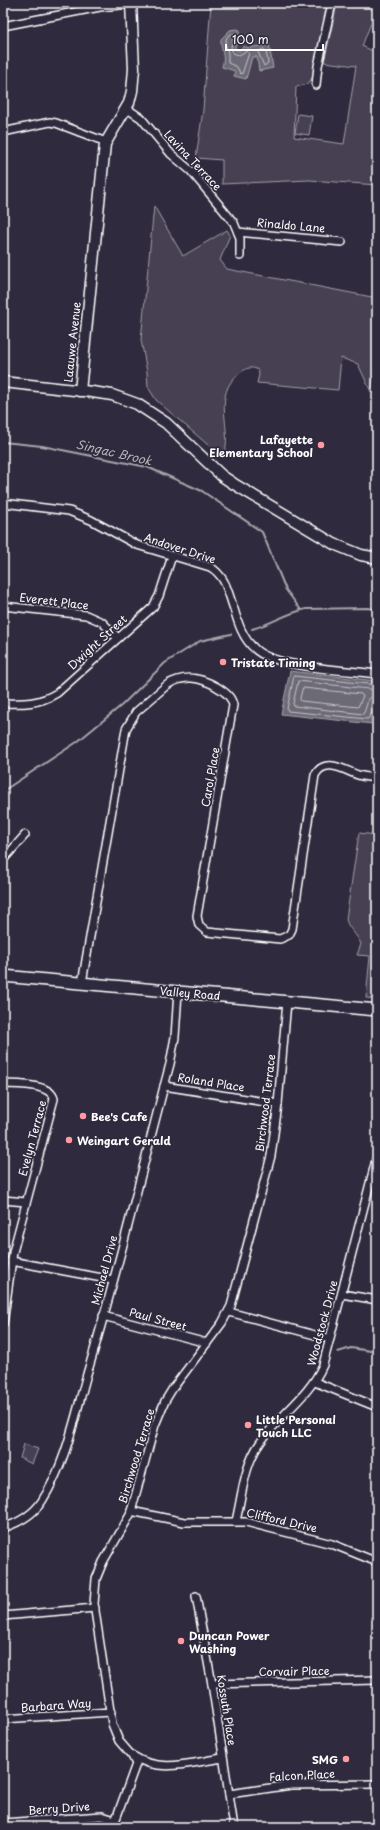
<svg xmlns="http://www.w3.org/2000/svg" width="380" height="1830" viewBox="0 0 380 1830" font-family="'Playpen Sans',sans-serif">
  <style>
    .green { fill: #464152; stroke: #a2a0a8 }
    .water { fill: #6d6a77; stroke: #a7a6ad }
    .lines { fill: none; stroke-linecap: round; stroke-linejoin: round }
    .shore { stroke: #c5c3c9; stroke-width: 1 }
    .stream { stroke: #a7a6ad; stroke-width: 2 }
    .street-casing { stroke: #fff; stroke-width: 10 }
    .secondary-casing { stroke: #fff; stroke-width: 13 }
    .primary-casing { stroke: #fff; stroke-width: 14 }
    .street { stroke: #2f2a3d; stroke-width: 7 }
    .secondary { stroke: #2f2a3d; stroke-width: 10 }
    .primary { stroke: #2f2a3d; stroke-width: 11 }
    .poi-dot { fill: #ff9aa2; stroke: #2f2a3d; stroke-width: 1.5 }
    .labels { text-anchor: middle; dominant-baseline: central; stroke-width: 3.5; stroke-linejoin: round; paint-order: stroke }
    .street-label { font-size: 11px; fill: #fff; stroke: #2f2a3d }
    .poi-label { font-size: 11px; font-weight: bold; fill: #fff; stroke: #2f2a3d; text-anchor: start }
    .water-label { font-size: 12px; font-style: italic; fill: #b6b4bb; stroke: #2f2a3d }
  </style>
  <rect width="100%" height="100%" fill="#2f2a3d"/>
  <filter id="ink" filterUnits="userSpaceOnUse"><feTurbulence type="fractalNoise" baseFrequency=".025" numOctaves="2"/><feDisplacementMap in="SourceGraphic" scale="8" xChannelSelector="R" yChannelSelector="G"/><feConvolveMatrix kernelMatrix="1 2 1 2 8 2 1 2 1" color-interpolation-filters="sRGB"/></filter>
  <g filter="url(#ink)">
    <g class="green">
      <path d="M211,3h118l-8,35 -7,37 -6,9 -12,3 -2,50 50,7 12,-78 -32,-4 13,-57 1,-2h26l11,10 -13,33 15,7v132l-68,-5 -87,4v-24l-26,-2 7,-48z"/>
      <path d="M298,114l14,2 -3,19 -14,-2z"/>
      <path d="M154,206l29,50 44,-26 3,5 -10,25 7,9 150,29v56l-6,38 -13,-28 -17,-6 -3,32 -81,-7 2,-8 -1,-5c-7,-4 -11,-2 -17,2 -32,23 -6,58 -18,86l-67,-58 -8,-13 -1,-15 -6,-32z"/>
      <path d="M359,833l18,2v164l-11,-1 4,-42 -13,-1 4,-11c-4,-10 -13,-15 -15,-25z"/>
      <path d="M24,1444l14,5 -6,15 -12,-6z"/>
    </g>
    <g class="water">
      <path d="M236,29l4,1 -5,17 1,3 4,1 3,-5 6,2 20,-4 4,24 -14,3 -2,-14h-5l-6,22 -12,-3 1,-5 -13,-4c4,-12 -2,-17 -1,-28l9,-9z"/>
      <path d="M290,671l87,10v11l-5,32 -91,-10z"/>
    </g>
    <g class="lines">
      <g class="shore">
        <path d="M231,34l3,1 -3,12 2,6 6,2 7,-4 3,2 -7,21 -2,-1 -3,-6 -9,-4v-10l-3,-10 2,-6z"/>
        <path d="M264,49l2,2 2,12 -4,3 -6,-14z"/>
        <path d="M377,685l-83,-9 -7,33 1,2 79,8 2,-1 3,-15 5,-3"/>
        <path d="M303,688l58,6 2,2 -5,11 -57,-6 -1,-2z"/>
        <path d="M377,690l-79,-9 -5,23 1,2 69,8c5,-7 2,-18 14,-19"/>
      </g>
      <g class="stream">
        <path d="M3,442l39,4 105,21 55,24 60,41 24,58 15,20"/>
        <path d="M252,629c19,-5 35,-16 54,-20l62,-1 9,2"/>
        <path d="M3,791l74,-49 45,-37 43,-42 35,-22 31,-7"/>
        <path d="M338,1352l13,-4 26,4"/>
      </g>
      <defs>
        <g id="street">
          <path d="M3,26l97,-19 31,-3"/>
          <path d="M316,85l2,-19 14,-63"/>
          <path d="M126,108l15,10 30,36 20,17 43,52 6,15v18"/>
          <path d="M3,132l47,-10 6,1 50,19"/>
          <path d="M238,232l104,10"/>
          <path d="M3,503l66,8 22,9 46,25 73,22c16,9 18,26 24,42 4,14 9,30 21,40 20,19 92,21 122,25"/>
          <path d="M3,606l83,9 16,7 16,16"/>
          <path d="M3,703c20,1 36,1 54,-10l96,-86 6,-11 13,-40"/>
          <path d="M3,860l22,-25"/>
          <path d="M82,983l44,-254 10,-17 31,-27c17,-11 33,-8 50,2 8,5 14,9 16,18l-36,211 2,9 8,7 73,7 9,-4 3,-6 23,-154c10,-18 29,-5 43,0 6,2 13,2 19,3"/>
          <path d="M3,1084c14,1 48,-1 51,15l-41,153 -10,72"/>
          <path d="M164,1086l114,18"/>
          <path d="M3,1200l23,2"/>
          <path d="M11,1261l102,19"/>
          <path d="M342,1294l35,6"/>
          <path d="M229,1312l101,27"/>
          <path d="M103,1316l104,27"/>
          <path d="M315,1382l62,25"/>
          <path d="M131,1511l53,11h62l86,22 45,18"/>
          <path d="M236,1521c6,-25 8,-56 24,-78 19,-28 49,-46 63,-78l54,-209"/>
          <path d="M3,1528c15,-5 30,-13 39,-27 24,-38 33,-84 45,-127 31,-102 55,-206 83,-310l5,-27 3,-45"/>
          <path d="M196,1596l16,88 22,143"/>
          <path d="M3,1616l92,-8"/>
          <path d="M212,1684l165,-4"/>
          <path d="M3,1719l108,-7"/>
          <path d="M133,1756c27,18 60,6 90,2"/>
          <path d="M229,1794l62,-9 86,-1"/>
          <path d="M3,1823l99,-7 13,4"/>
          <path d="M113,1827l23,-63 -4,-8 -13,-15 -7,-17 -18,-120 2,-25 7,-17 27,-47 25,-90 10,-24 8,-13 49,-65 9,-17 40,-150 7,-52 9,-102"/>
        </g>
        <g id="secondary">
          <path d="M3,382l89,10 20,3 25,9 29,19 56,53 12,8 100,60 27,11 16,3"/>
          <path d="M80,391l25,-247 24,-41 3,-12 2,-22 -3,-66"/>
        </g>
        <path id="primary" d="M3,976l374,34"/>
      </defs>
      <use href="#street" class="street-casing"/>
      <use href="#secondary" class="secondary-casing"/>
      <use href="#primary" class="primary-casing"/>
      <use href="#street" class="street"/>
      <use href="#secondary" class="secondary"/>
      <use href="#primary" class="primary"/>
    </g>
  </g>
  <g class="poi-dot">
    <circle cx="321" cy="445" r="4"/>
    <circle cx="223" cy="662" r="4"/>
    <circle cx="83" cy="1116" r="4"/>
    <circle cx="69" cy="1140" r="4"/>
    <circle cx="248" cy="1425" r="4"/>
    <circle cx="181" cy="1641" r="4"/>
    <circle cx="346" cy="1759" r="4"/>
  </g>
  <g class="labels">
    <g class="street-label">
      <text transform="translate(193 160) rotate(47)">Lavina Terrace</text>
      <text transform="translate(291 225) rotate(5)">Rinaldo Lane</text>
      <text transform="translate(72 342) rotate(-84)">Laauwe Avenue</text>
      <text transform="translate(180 548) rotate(18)">Andover Drive</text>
      <text transform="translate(54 601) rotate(7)">Everett Place</text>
      <text transform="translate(97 642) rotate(-42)">Dwight Street</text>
      <text transform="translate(210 777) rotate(-80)">Carol Place</text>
      <text transform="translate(190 993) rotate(5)">Valley Road</text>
      <text transform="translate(211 1082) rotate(9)">Roland Place</text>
      <text transform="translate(265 1103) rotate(-83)">Birchwood Terrace</text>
      <text transform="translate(32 1138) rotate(-75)">Evelyn Terrace</text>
      <text transform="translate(104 1270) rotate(-75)">Michael Drive</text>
      <text transform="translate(158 1319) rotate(15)">Paul Street</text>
      <text transform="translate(322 1323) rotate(-75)">Woodstock Drive</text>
      <text transform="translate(136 1456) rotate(-73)">Birchwood Terrace</text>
      <text transform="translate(282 1520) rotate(13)">Clifford Drive</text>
      <text transform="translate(294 1671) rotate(-1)">Corvair Place</text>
      <text transform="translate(56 1705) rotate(-4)">Barbara Way</text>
      <text transform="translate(227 1710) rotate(81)">Kossuth Place</text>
      <text transform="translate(302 1775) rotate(-3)">Falcon Place</text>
      <text transform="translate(59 1808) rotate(-4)">Berry Drive</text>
    </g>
    <g class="poi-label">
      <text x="313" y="439" text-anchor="end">Lafayette<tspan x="313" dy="13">Elementary School</tspan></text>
      <text x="231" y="662">Tristate Timing</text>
      <text x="91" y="1116">Bee's Cafe</text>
      <text x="77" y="1140">Weingart Gerald</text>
      <text x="256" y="1419">Little Personal<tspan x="256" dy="13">Touch LLC</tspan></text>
      <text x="189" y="1635">Duncan Power<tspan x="189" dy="13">Washing</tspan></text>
      <text x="338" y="1759" text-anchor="end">SMG</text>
    </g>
    <g class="water-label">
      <text transform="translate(114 452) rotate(13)">Singac Brook</text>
    </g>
  </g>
  <rect width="380" height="1830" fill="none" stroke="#2f2a3d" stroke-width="16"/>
  <rect x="8" y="8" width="364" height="1814" fill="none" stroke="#fff" stroke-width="1.5" filter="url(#ink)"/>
  <path d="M226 44v6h97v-6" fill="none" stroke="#ffffff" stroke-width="2"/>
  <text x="232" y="44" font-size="12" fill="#ffffff" stroke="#2f2a3d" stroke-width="3" paint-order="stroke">100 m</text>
</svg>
